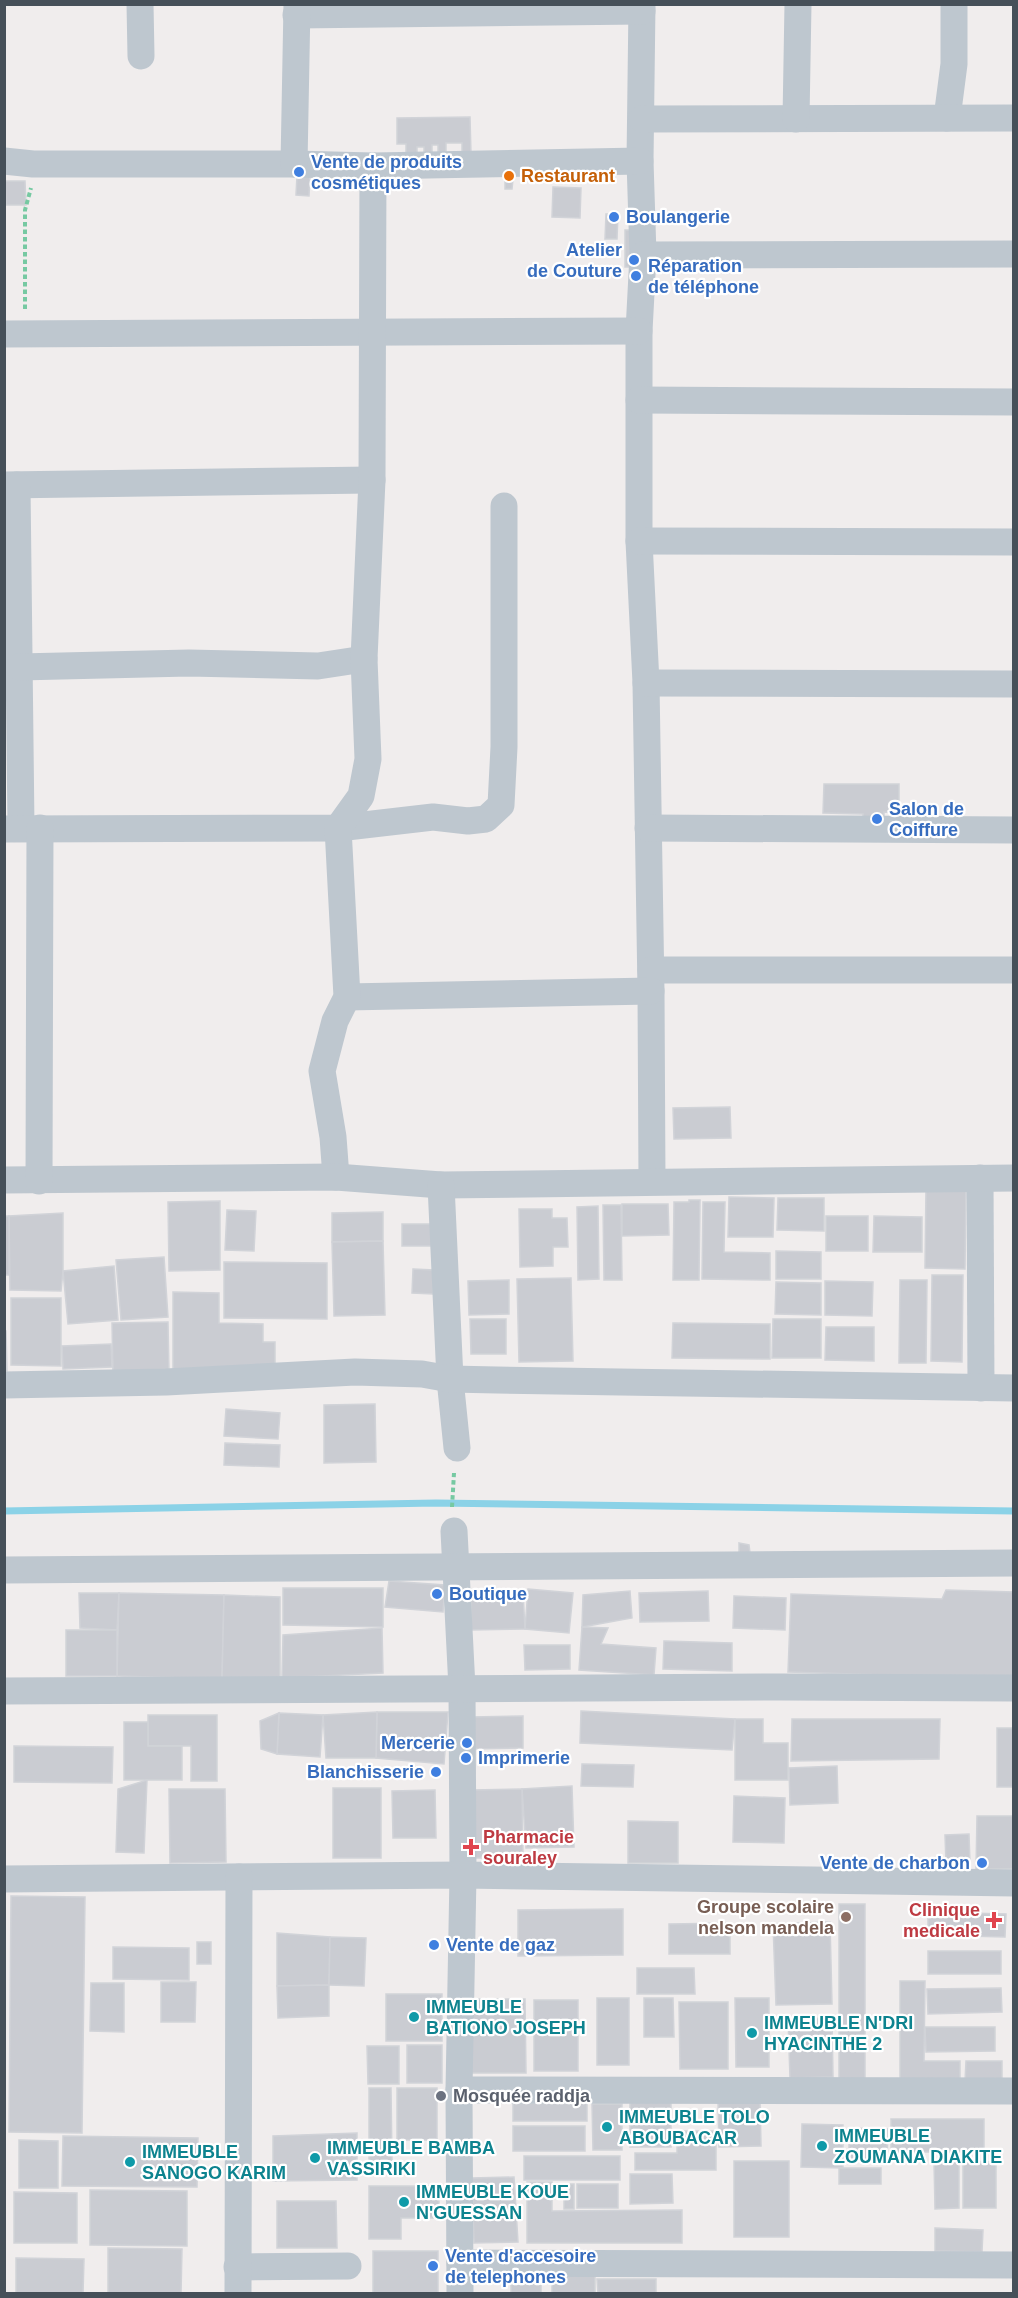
<svg xmlns="http://www.w3.org/2000/svg" width="1018" height="2298" viewBox="0 0 1018 2298" font-family="Arial,sans-serif">
  <style>
    .lines { fill: none; stroke-linecap: round; stroke-linejoin: round }
    .stream { stroke: #8bd2e7; stroke-width: 7 }
    .building { fill: #caccd2; stroke: #d1d3d8; stroke-width: 1.5 }
    .path { stroke: #76c9a2; stroke-width: 4; stroke-dasharray: 4.5 3; stroke-linecap: butt }
    .minor { stroke: #bec7cf; stroke-width: 27 }
    .shop-dot { fill: #3f7fe0; stroke: #fff; stroke-width: 2 }
    .food-dot { fill: #e8710a; stroke: #fff; stroke-width: 2 }
    .health-dot { fill: #e0444e; stroke: #fff; stroke-width: 2 }
    .education-dot { fill: #8d6e63; stroke: #fff; stroke-width: 2 }
    .culture-dot { fill: #0f9aa8; stroke: #fff; stroke-width: 2 }
    .worship-dot { fill: #6b7280; stroke: #fff; stroke-width: 2 }
    .labels { text-anchor: middle; dominant-baseline: central; stroke-width: 4.5; stroke-linejoin: round; paint-order: stroke }
    .shop-label { font-size: 18px; font-weight: bold; fill: #366cbe; stroke: #fff; text-anchor: start }
    .food-label { font-size: 18px; font-weight: bold; fill: #c56008; stroke: #fff; text-anchor: start }
    .health-label { font-size: 18px; font-weight: bold; fill: #be3a42; stroke: #fff; text-anchor: start }
    .education-label { font-size: 18px; font-weight: bold; fill: #785e54; stroke: #fff; text-anchor: end }
    .culture-label { font-size: 18px; font-weight: bold; fill: #0d838f; stroke: #fff; text-anchor: start }
    .worship-label { font-size: 18px; font-weight: bold; fill: #5b616d; stroke: #fff; text-anchor: start }
  </style>
  <rect width="100%" height="100%" fill="#f0eded"/>
  <g class="lines">
    <path class="stream" d="M4,1511l432,-8 578,8"/>
  </g>
  <g class="building">
    <path d="M470,117l1,37h-9v-11h-16v11h-8v-9h-6v9h-8v-7h-7v7l-11,1v-11h-9v-26z"/>
    <path d="M297,175l13,1 -1,20 -13,-1z"/>
    <path d="M505,179h8l-1,10h-7z"/>
    <path d="M5,181h20l1,24h-20z"/>
    <path d="M553,187l28,1 -1,30 -28,-1z"/>
    <path d="M606,214h12l-1,25h-12z"/>
    <rect x="625" y="230" width="14" height="37"/>
    <path d="M824,784h75v29l-15,-1v10l-21,-1v-7l-40,-1z"/>
    <path d="M730,1107l1,31 -57,1 -1,-31z"/>
    <path d="M926,1187h40l-1,82 -40,-1z"/>
    <path d="M729,1197l45,1 -1,39h-45z"/>
    <path d="M778,1198h46v33l-47,-1z"/>
    <path d="M689,1200h11l-1,80h-26l1,-78h15z"/>
    <path d="M220,1201v69l-51,1 -1,-69z"/>
    <path d="M703,1202h22l-1,50 46,1v27l-68,-1z"/>
    <path d="M622,1204h46l1,31 -47,1z"/>
    <path d="M603,1205h18l1,75h-18z"/>
    <path d="M598,1206l1,73 -21,1 -1,-73z"/>
    <path d="M519,1209h33v9h15l1,29h-15v19l-33,1z"/>
    <path d="M227,1210l29,1 -2,40 -29,-1z"/>
    <path d="M383,1212v29l-51,1v-29z"/>
    <path d="M63,1213v58l-2,20 -51,-1 -1,-74z"/>
    <rect x="4" y="1216" width="5" height="59"/>
    <rect x="826" y="1216" width="42" height="35"/>
    <path d="M874,1216l48,1v35h-49z"/>
    <rect x="402" y="1224" width="31" height="22"/>
    <path d="M383,1241l2,74 -51,1 -2,-74z"/>
    <path d="M776,1251l45,1v27h-45z"/>
    <path d="M164,1257l4,60 -47,3 -5,-60z"/>
    <path d="M224,1262l103,1v56l-103,-1z"/>
    <path d="M114,1266l4,54 -50,4 -5,-53z"/>
    <path d="M413,1269l21,1 -1,24 -21,-1z"/>
    <path d="M932,1275h31l-1,87 -31,-1z"/>
    <path d="M571,1278l2,83 -54,1 -2,-83z"/>
    <path d="M509,1280v34l-40,1 -1,-34z"/>
    <path d="M900,1280h27l-1,83h-27z"/>
    <path d="M825,1281l48,1 -1,34 -47,-1z"/>
    <path d="M776,1282l45,1v32l-46,-1z"/>
    <path d="M173,1292l46,1v30l44,1v18h12v32h-102z"/>
    <path d="M11,1298h50v68l-50,-1z"/>
    <path d="M470,1319h36v35h-35z"/>
    <path d="M773,1319h48v39h-49z"/>
    <path d="M168,1322l1,51 -56,1 -1,-51z"/>
    <path d="M673,1323l97,1v35l-98,-1z"/>
    <path d="M826,1327h48v34l-49,-1z"/>
    <path d="M4,1331h2l1,40h-3z"/>
    <path d="M111,1344l1,23 -49,2 -1,-23z"/>
    <path d="M375,1404l1,58 -52,1v-58z"/>
    <path d="M226,1409l54,4 -2,26 -54,-3z"/>
    <path d="M225,1443l55,2 -1,22 -55,-2z"/>
    <path d="M739,1543l10,2 1,8h-11z"/>
    <path d="M389,1581l56,4 -2,27 -58,-5z"/>
    <path d="M283,1588h100v39l-100,-2z"/>
    <path d="M528,1589l45,4 -4,40 -44,-4z"/>
    <path d="M946,1590l68,2v87l-226,-7 3,-78 151,5z"/>
    <path d="M630,1591l2,27 -50,9 1,-32z"/>
    <path d="M708,1591l1,30 -69,1 -1,-29z"/>
    <path d="M471,1592l52,1 2,36 -54,1z"/>
    <path d="M79,1593h40l-2,37 -37,-2z"/>
    <path d="M119,1593l105,2 -2,84 -105,-3z"/>
    <path d="M224,1595l56,2v82h-58z"/>
    <path d="M734,1596l52,2 -1,32 -52,-2z"/>
    <path d="M582,1627l26,1 -7,16 55,4 -2,27 -75,-5z"/>
    <path d="M382,1628l1,45 -101,5 1,-43z"/>
    <rect x="66" y="1630" width="51" height="46"/>
    <path d="M664,1641l68,2v28l-69,-2z"/>
    <path d="M524,1645h46v24l-45,1z"/>
    <path d="M581,1711l154,8 -3,31 -152,-7z"/>
    <path d="M377,1712h71l-4,52 -68,-6z"/>
    <path d="M377,1712l-1,46h-50l-3,-43z"/>
    <path d="M279,1713l44,2 -3,42 -43,-3z"/>
    <path d="M279,1713l-2,41 -16,-5 -1,-28z"/>
    <path d="M148,1715h69v66h-26v-35h-43z"/>
    <path d="M523,1716v32l-52,1v-32z"/>
    <path d="M735,1719h28v24h25v37h-53z"/>
    <path d="M792,1719h148l-1,40 -148,2z"/>
    <path d="M124,1722h24v24h34v34h-58z"/>
    <rect x="997" y="1728" width="17" height="59"/>
    <path d="M14,1746l99,1 -1,36 -98,-1z"/>
    <path d="M582,1764l52,1 -1,22 -52,-1z"/>
    <path d="M837,1766l1,37 -48,2 -1,-37z"/>
    <path d="M147,1780l-3,73 -28,-1 2,-63z"/>
    <path d="M572,1786l2,61 -48,1 -4,-59z"/>
    <rect x="333" y="1788" width="48" height="70"/>
    <path d="M169,1789h56l1,73 -56,1z"/>
    <path d="M522,1789l1,69h-50l-1,-68z"/>
    <path d="M435,1790l1,48h-43l-1,-47z"/>
    <path d="M734,1796l51,2 -1,45 -51,-1z"/>
    <path d="M977,1816h37v53h-38z"/>
    <path d="M628,1821l50,1v41h-50z"/>
    <path d="M969,1834l1,30h-24l-1,-29z"/>
    <path d="M11,1896l74,1 -3,236 -73,-1z"/>
    <rect x="839" y="1904" width="26" height="178"/>
    <path d="M623,1909v46l-105,1v-46z"/>
    <path d="M928,1912l78,2 -1,23 -77,-2z"/>
    <path d="M830,1922l2,82 -56,1 -3,-81z"/>
    <path d="M730,1923v31h-61v-30z"/>
    <path d="M277,1933l53,4 -1,48 -52,1z"/>
    <path d="M330,1937l36,1 -2,48 -35,-1z"/>
    <rect x="197" y="1942" width="14" height="22"/>
    <path d="M113,1947l76,1v32l-76,-1z"/>
    <rect x="928" y="1951" width="73" height="23"/>
    <path d="M637,1968h57l1,26h-58z"/>
    <path d="M900,1981h25l-1,80h36v19h-60z"/>
    <path d="M161,1982h35l-1,40h-34z"/>
    <path d="M91,1983h33v49l-34,-1z"/>
    <path d="M329,1985v31l-51,2 -1,-32z"/>
    <path d="M1001,1988l1,24 -74,2 -1,-25z"/>
    <rect x="386" y="1994" width="56" height="47"/>
    <rect x="597" y="1998" width="32" height="67"/>
    <path d="M644,1998h29l1,39h-30z"/>
    <path d="M735,1998h34v69h-33z"/>
    <path d="M468,1999h57l1,74h-58z"/>
    <rect x="534" y="2000" width="44" height="71"/>
    <path d="M679,2002h49v67h-48z"/>
    <path d="M832,2018l1,59 -43,1 -2,-59z"/>
    <path d="M925,2027h70v24l-69,1z"/>
    <rect x="407" y="2045" width="35" height="38"/>
    <path d="M367,2046h32v38h-31z"/>
    <path d="M966,2061h36v20h-37z"/>
    <path d="M369,2088h22l1,73h-23z"/>
    <rect x="397" y="2088" width="40" height="52"/>
    <rect x="630" y="2096" width="41" height="51"/>
    <path d="M718,2101h42l1,45 -42,1z"/>
    <rect x="513" y="2103" width="74" height="18"/>
    <path d="M592,2104h30v46h-29z"/>
    <rect x="891" y="2119" width="93" height="33"/>
    <path d="M802,2124l41,1v43l-42,-1z"/>
    <rect x="513" y="2126" width="72" height="25"/>
    <path d="M849,2128l39,1 -1,31 -38,-1z"/>
    <path d="M677,2131h39v39h-81v-17h42z"/>
    <path d="M357,2133v47l-84,1v-45z"/>
    <path d="M63,2136l135,2 -1,49 -135,-1z"/>
    <path d="M19,2140l39,1v47h-39z"/>
    <rect x="524" y="2156" width="96" height="24"/>
    <rect x="734" y="2161" width="55" height="76"/>
    <path d="M934,2161h25v47l-24,1z"/>
    <path d="M963,2161l33,1v46h-33z"/>
    <rect x="839" y="2168" width="42" height="16"/>
    <path d="M630,2174h42l1,29 -43,1z"/>
    <path d="M514,2177l4,65 -44,1 -2,-65z"/>
    <path d="M527,2182h25v29l130,-1v33h-155z"/>
    <path d="M555,2184h19v25h-10v-20h-9z"/>
    <rect x="577" y="2184" width="41" height="24"/>
    <path d="M369,2186h70v32h-38v21h-32z"/>
    <path d="M90,2190l97,1v55l-97,-1z"/>
    <path d="M14,2192l63,1v50h-63z"/>
    <path d="M277,2201h59l1,47h-60z"/>
    <path d="M935,2228l48,2 -1,22 -47,-1z"/>
    <path d="M108,2248l74,1 -1,45h-73z"/>
    <rect x="373" y="2251" width="65" height="43"/>
    <path d="M16,2258l68,1 -1,35h-67z"/>
    <path d="M595,2272v22h-43v-21z"/>
    <path d="M597,2279h59v15h-58z"/>
    <rect x="511" y="2280" width="30" height="14"/>
  </g>
  <g class="lines">
    <g class="path">
      <path d="M25,309v-99l6,-22"/>
      <path d="M452,1507l2,-34"/>
    </g>
    <g class="minor">
      <path d="M140,4l1,52"/>
      <path d="M642,4l-2,157 3,94 -4,76v210l7,142 5,308 1,190"/>
      <path d="M296,15l346,-4"/>
      <path d="M947,118l7,-54v-60"/>
      <path d="M642,119l372,-1"/>
      <path d="M796,119l2,-115"/>
      <path d="M4,161l29,3h261l79,2 267,-5"/>
      <path d="M294,164l3,-160"/>
      <path d="M643,255l371,-1"/>
      <path d="M4,334l635,-3"/>
      <path d="M639,400l375,2"/>
      <path d="M4,485l368,-5"/>
      <path d="M17,485l4,343"/>
      <path d="M639,541l375,1"/>
      <path d="M19,667l170,-4 129,3 46,-7"/>
      <path d="M646,683l368,1"/>
      <path d="M648,828l366,2"/>
      <path d="M4,829l334,-1 95,-11 35,4 18,-2 15,-14 3,-58v-241"/>
      <path d="M651,970h363"/>
      <path d="M347,997l304,-6"/>
      <path d="M336,1177l-3,-40 -11,-66 13,-50 12,-24 -9,-169 23,-32 7,-37 -4,-100 8,-179 1,-314"/>
      <path d="M980,1178l1,210"/>
      <path d="M4,1180l332,-3 105,8 573,-7"/>
      <path d="M39,1181l1,-353"/>
      <path d="M441,1185l9,194 7,69"/>
      <path d="M4,1385l162,-3 189,-10 67,2 28,5 47,1 517,8"/>
      <path d="M454,1531l8,157 1,187 -4,215 1,204"/>
      <path d="M4,1570l1010,-7"/>
      <path d="M4,1691l777,-4 233,1"/>
      <path d="M4,1879l459,-4 551,8"/>
      <path d="M459,2090l555,1"/>
      <path d="M460,2263l554,2"/>
      <path d="M237,2267l111,-1"/>
      <path d="M238,2294l1,-417"/>
    </g>
  </g>
  <g class="shop-dot">
    <circle cx="299" cy="172" r="6"/>
    <circle cx="614" cy="217" r="6"/>
    <circle cx="634" cy="260" r="6"/>
    <circle cx="636" cy="276" r="6"/>
    <circle cx="877" cy="819" r="6"/>
    <circle cx="437" cy="1594" r="6"/>
    <circle cx="467" cy="1743" r="6"/>
    <circle cx="466" cy="1758" r="6"/>
    <circle cx="436" cy="1772" r="6"/>
    <circle cx="982" cy="1863" r="6"/>
    <circle cx="434" cy="1945" r="6"/>
    <circle cx="433" cy="2266" r="6"/>
  </g>
  <circle class="food-dot" cx="509" cy="176" r="6"/>
  <g class="health-dot">
    <path d="M468 1838h6v6h6v6h-6v6h-6v-6h-6v-6h6z"/>
    <path d="M991 1911h6v6h6v6h-6v6h-6v-6h-6v-6h6z"/>
  </g>
  <circle class="education-dot" cx="846" cy="1917" r="6"/>
  <g class="culture-dot">
    <circle cx="414" cy="2017" r="6"/>
    <circle cx="752" cy="2033" r="6"/>
    <circle cx="607" cy="2127" r="6"/>
    <circle cx="822" cy="2146" r="6"/>
    <circle cx="315" cy="2158" r="6"/>
    <circle cx="130" cy="2162" r="6"/>
    <circle cx="404" cy="2202" r="6"/>
  </g>
  <circle class="worship-dot" cx="441" cy="2096" r="6"/>
  <g class="labels">
    <g class="shop-label">
      <text x="311" y="162">Vente de produits<tspan x="311" dy="21">cosmétiques</tspan></text>
      <text x="626" y="217">Boulangerie</text>
      <text x="622" y="250" text-anchor="end">Atelier<tspan x="622" dy="21">de Couture</tspan></text>
      <text x="648" y="266">Réparation<tspan x="648" dy="21">de téléphone</tspan></text>
      <text x="889" y="809">Salon de<tspan x="889" dy="21">Coiffure</tspan></text>
      <text x="449" y="1594">Boutique</text>
      <text x="455" y="1743" text-anchor="end">Mercerie</text>
      <text x="478" y="1758">Imprimerie</text>
      <text x="424" y="1772" text-anchor="end">Blanchisserie</text>
      <text x="970" y="1863" text-anchor="end">Vente de charbon</text>
      <text x="446" y="1945">Vente de gaz</text>
      <text x="445" y="2256">Vente d'accesoire<tspan x="445" dy="21">de telephones</tspan></text>
    </g>
    <g class="food-label">
      <text x="521" y="176">Restaurant</text>
    </g>
    <g class="health-label">
      <text x="483" y="1837">Pharmacie<tspan x="483" dy="21">souraley</tspan></text>
      <text x="980" y="1910" text-anchor="end">Clinique<tspan x="980" dy="21">medicale</tspan></text>
    </g>
    <g class="education-label">
      <text x="834" y="1907">Groupe scolaire<tspan x="834" dy="21">nelson mandela</tspan></text>
    </g>
    <g class="culture-label">
      <text x="426" y="2007">IMMEUBLE<tspan x="426" dy="21">BATIONO JOSEPH</tspan></text>
      <text x="764" y="2023">IMMEUBLE N'DRI<tspan x="764" dy="21">HYACINTHE 2</tspan></text>
      <text x="619" y="2117">IMMEUBLE TOLO<tspan x="619" dy="21">ABOUBACAR</tspan></text>
      <text x="834" y="2136">IMMEUBLE<tspan x="834" dy="21">ZOUMANA DIAKITE</tspan></text>
      <text x="327" y="2148">IMMEUBLE BAMBA<tspan x="327" dy="21">VASSIRIKI</tspan></text>
      <text x="142" y="2152">IMMEUBLE<tspan x="142" dy="21">SANOGO KARIM</tspan></text>
      <text x="416" y="2192">IMMEUBLE KOUE<tspan x="416" dy="21">N'GUESSAN</tspan></text>
    </g>
    <g class="worship-label">
      <text x="453" y="2096">Mosquée raddja</text>
    </g>
  </g>
  <rect width="1018" height="2298" fill="none" stroke="#465059" stroke-width="12"/>
</svg>
